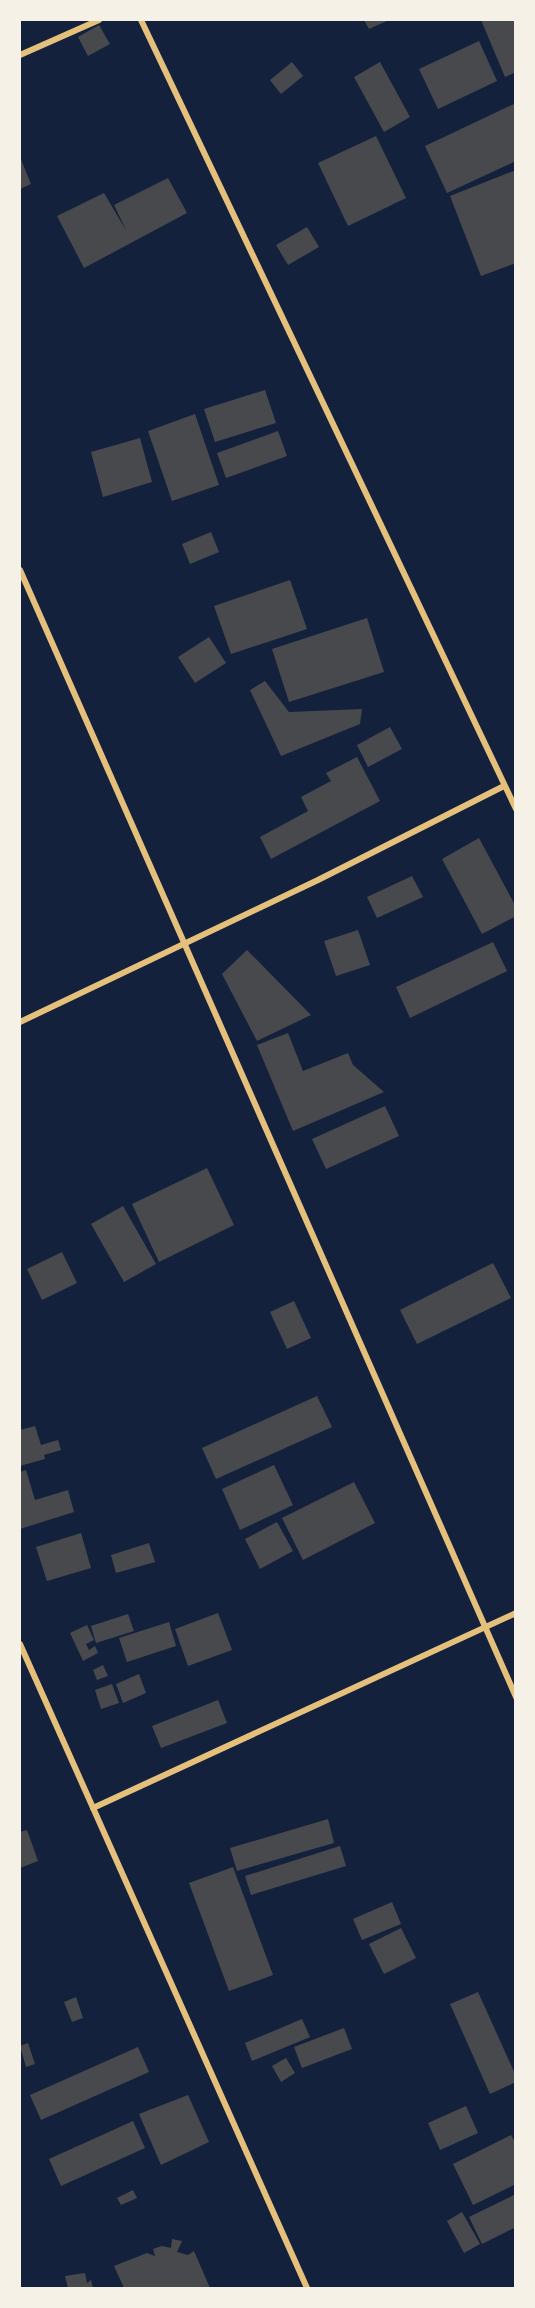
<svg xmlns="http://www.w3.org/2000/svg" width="535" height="2308" viewBox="0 0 535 2308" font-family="'Sofia Sans Condensed',sans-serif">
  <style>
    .building { fill: #48494c }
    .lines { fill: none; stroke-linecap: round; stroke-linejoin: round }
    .minor { stroke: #e5c07b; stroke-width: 6 }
  </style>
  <rect width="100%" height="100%" fill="#14213d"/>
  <g class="building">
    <path d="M364,20h25l-20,9z"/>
    <path d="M481,20h35v52l-11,5z"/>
    <path d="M99,25l11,19 -22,12 -10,-19z"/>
    <path d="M479,41l18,40 -59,28 -19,-40z"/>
    <path d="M292,62l11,14 -22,18 -11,-14z"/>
    <path d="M380,62l30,55 -26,15 -30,-55z"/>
    <path d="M516,103v58l-69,32 -22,-47z"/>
    <path d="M376,136l30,62 -58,28 -30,-63z"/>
    <path d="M20,157l11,27 -11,5z"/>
    <path d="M516,170v93l-35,13 -31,-80z"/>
    <path d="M168,178l19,35 -103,55 -27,-52 47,-23 23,39 -13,-27z"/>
    <path d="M307,227l12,20 -31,18 -12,-20z"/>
    <path d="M265,390l11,33 -61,19 -11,-33z"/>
    <path d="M195,414l24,71 -47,16 -24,-70z"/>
    <path d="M278,431l9,25 -61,22 -9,-25z"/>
    <path d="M140,438l12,44 -49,15 -12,-45z"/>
    <path d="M211,532l8,20 -29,12 -8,-20z"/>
    <path d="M290,580l17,49 -76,25 -17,-48z"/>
    <path d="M367,618l17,54 -95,30 -17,-53z"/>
    <path d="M209,637l17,26 -31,20 -17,-26z"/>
    <path d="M265,681l24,31 73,-3 -2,15 -79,32 -31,-66z"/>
    <path d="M390,727l12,22 -34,18 -11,-22z"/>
    <path d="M357,757l23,44 -109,58 -11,-22 48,-26 -7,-14 30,-16 -5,-8z"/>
    <path d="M479,838l37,69v9l-34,18 -40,-75z"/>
    <path d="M412,876l11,21 -46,21 -10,-21z"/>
    <path d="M358,930l12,35 -34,11 -12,-35z"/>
    <path d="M493,942l14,29 -97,47 -14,-31z"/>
    <path d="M247,950l64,65 -54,26 -35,-67z"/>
    <path d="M288,1033l15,38 45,-18 5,12 31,27 -91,39 -36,-86z"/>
    <path d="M385,1106l14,30 -73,33 -14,-30z"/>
    <path d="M207,1168l27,57 -75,37 -27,-58z"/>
    <path d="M123,1206l33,58 -32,18 -33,-58z"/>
    <path d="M62,1252l15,31 -35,17 -15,-31z"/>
    <path d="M493,1263l18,35 -94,46 -17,-34z"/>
    <path d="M294,1301l17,37 -24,11 -17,-37z"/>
    <path d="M317,1396l15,31 -116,52 -14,-31z"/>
    <path d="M35,1426l6,19 17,-5 3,10 -17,5 1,4 -25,7v-36z"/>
    <path d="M274,1465l19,40 -53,25 -18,-41z"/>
    <path d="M26,1470l9,30 33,-10 6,22 -54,17v-57z"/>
    <path d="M354,1482l21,41 -72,37 -21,-42z"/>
    <path d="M277,1522l16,29 -33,18 -15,-30z"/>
    <path d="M81,1533l10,35 -44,13 -11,-34z"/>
    <path d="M149,1543l6,19 -39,11 -5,-18z"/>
    <path d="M218,1613l14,37 -44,16 -13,-37z"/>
    <path d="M128,1614l6,17 -38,12 -5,-17z"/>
    <path d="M169,1622l7,24 -49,16 -8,-24z"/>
    <path d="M87,1625l7,15 -8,4 3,6 6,-4 3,7 -15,8 -13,-28z"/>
    <path d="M103,1665l5,11 -11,4 -4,-10z"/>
    <path d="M139,1674l7,19 -23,10 -7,-19z"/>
    <path d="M112,1684l7,19 -18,6 -6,-19z"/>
    <path d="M218,1700l9,23 -66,25 -9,-22z"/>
    <path d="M328,1819l6,24 -97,28 -7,-23z"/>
    <path d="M27,1830l11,31 -18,7v-36z"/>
    <path d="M340,1846l6,20 -95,29 -6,-19z"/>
    <path d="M233,1867l40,108 -44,16 -40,-108z"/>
    <path d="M392,1902l9,22 -39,16 -9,-21z"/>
    <path d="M401,1928l15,30 -32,16 -15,-30z"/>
    <path d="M478,1992l38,84v6l-26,12 -40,-90z"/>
    <path d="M76,1997l7,21 -11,4 -8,-20z"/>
    <path d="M302,2019l8,18 -58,24 -7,-18z"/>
    <path d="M344,2028l8,21 -50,19 -8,-21z"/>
    <path d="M28,2043l7,21 -9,3 -6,-21z"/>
    <path d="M138,2047l11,25 -108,48 -11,-25z"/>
    <path d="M286,2058l9,15 -14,9 -9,-16z"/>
    <path d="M188,2095l21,47 -48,23 -22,-51z"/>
    <path d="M466,2106l12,27 -38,17 -12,-27z"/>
    <path d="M133,2121l12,27 -84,38 -12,-27z"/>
    <path d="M511,2135l5,9v40l-43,21 -20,-41z"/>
    <path d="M133,2190l4,8 -16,7 -4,-7z"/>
    <path d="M516,2194v33l-34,17 -13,-27z"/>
    <path d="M462,2212l18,32 -16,9 -17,-32z"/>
    <path d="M172,2239l10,2 -5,11 11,3 6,-4 16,37h-86l-10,-22 33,-13 8,3 -2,-7 9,-3 9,2z"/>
    <path d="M85,2273l2,10 4,-3 2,8h-25l-3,-12z"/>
  </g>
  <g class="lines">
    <g class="minor">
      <path d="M141,20l375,789"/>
      <path d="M20,55l79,-35"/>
      <path d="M20,570l496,1127"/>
      <path d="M20,1022l298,-142 186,-94"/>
      <path d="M20,1644l287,644"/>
      <path d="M93,1808l423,-195"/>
    </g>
  </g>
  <rect width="535" height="2308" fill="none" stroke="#f6f1e7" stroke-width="42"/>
</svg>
